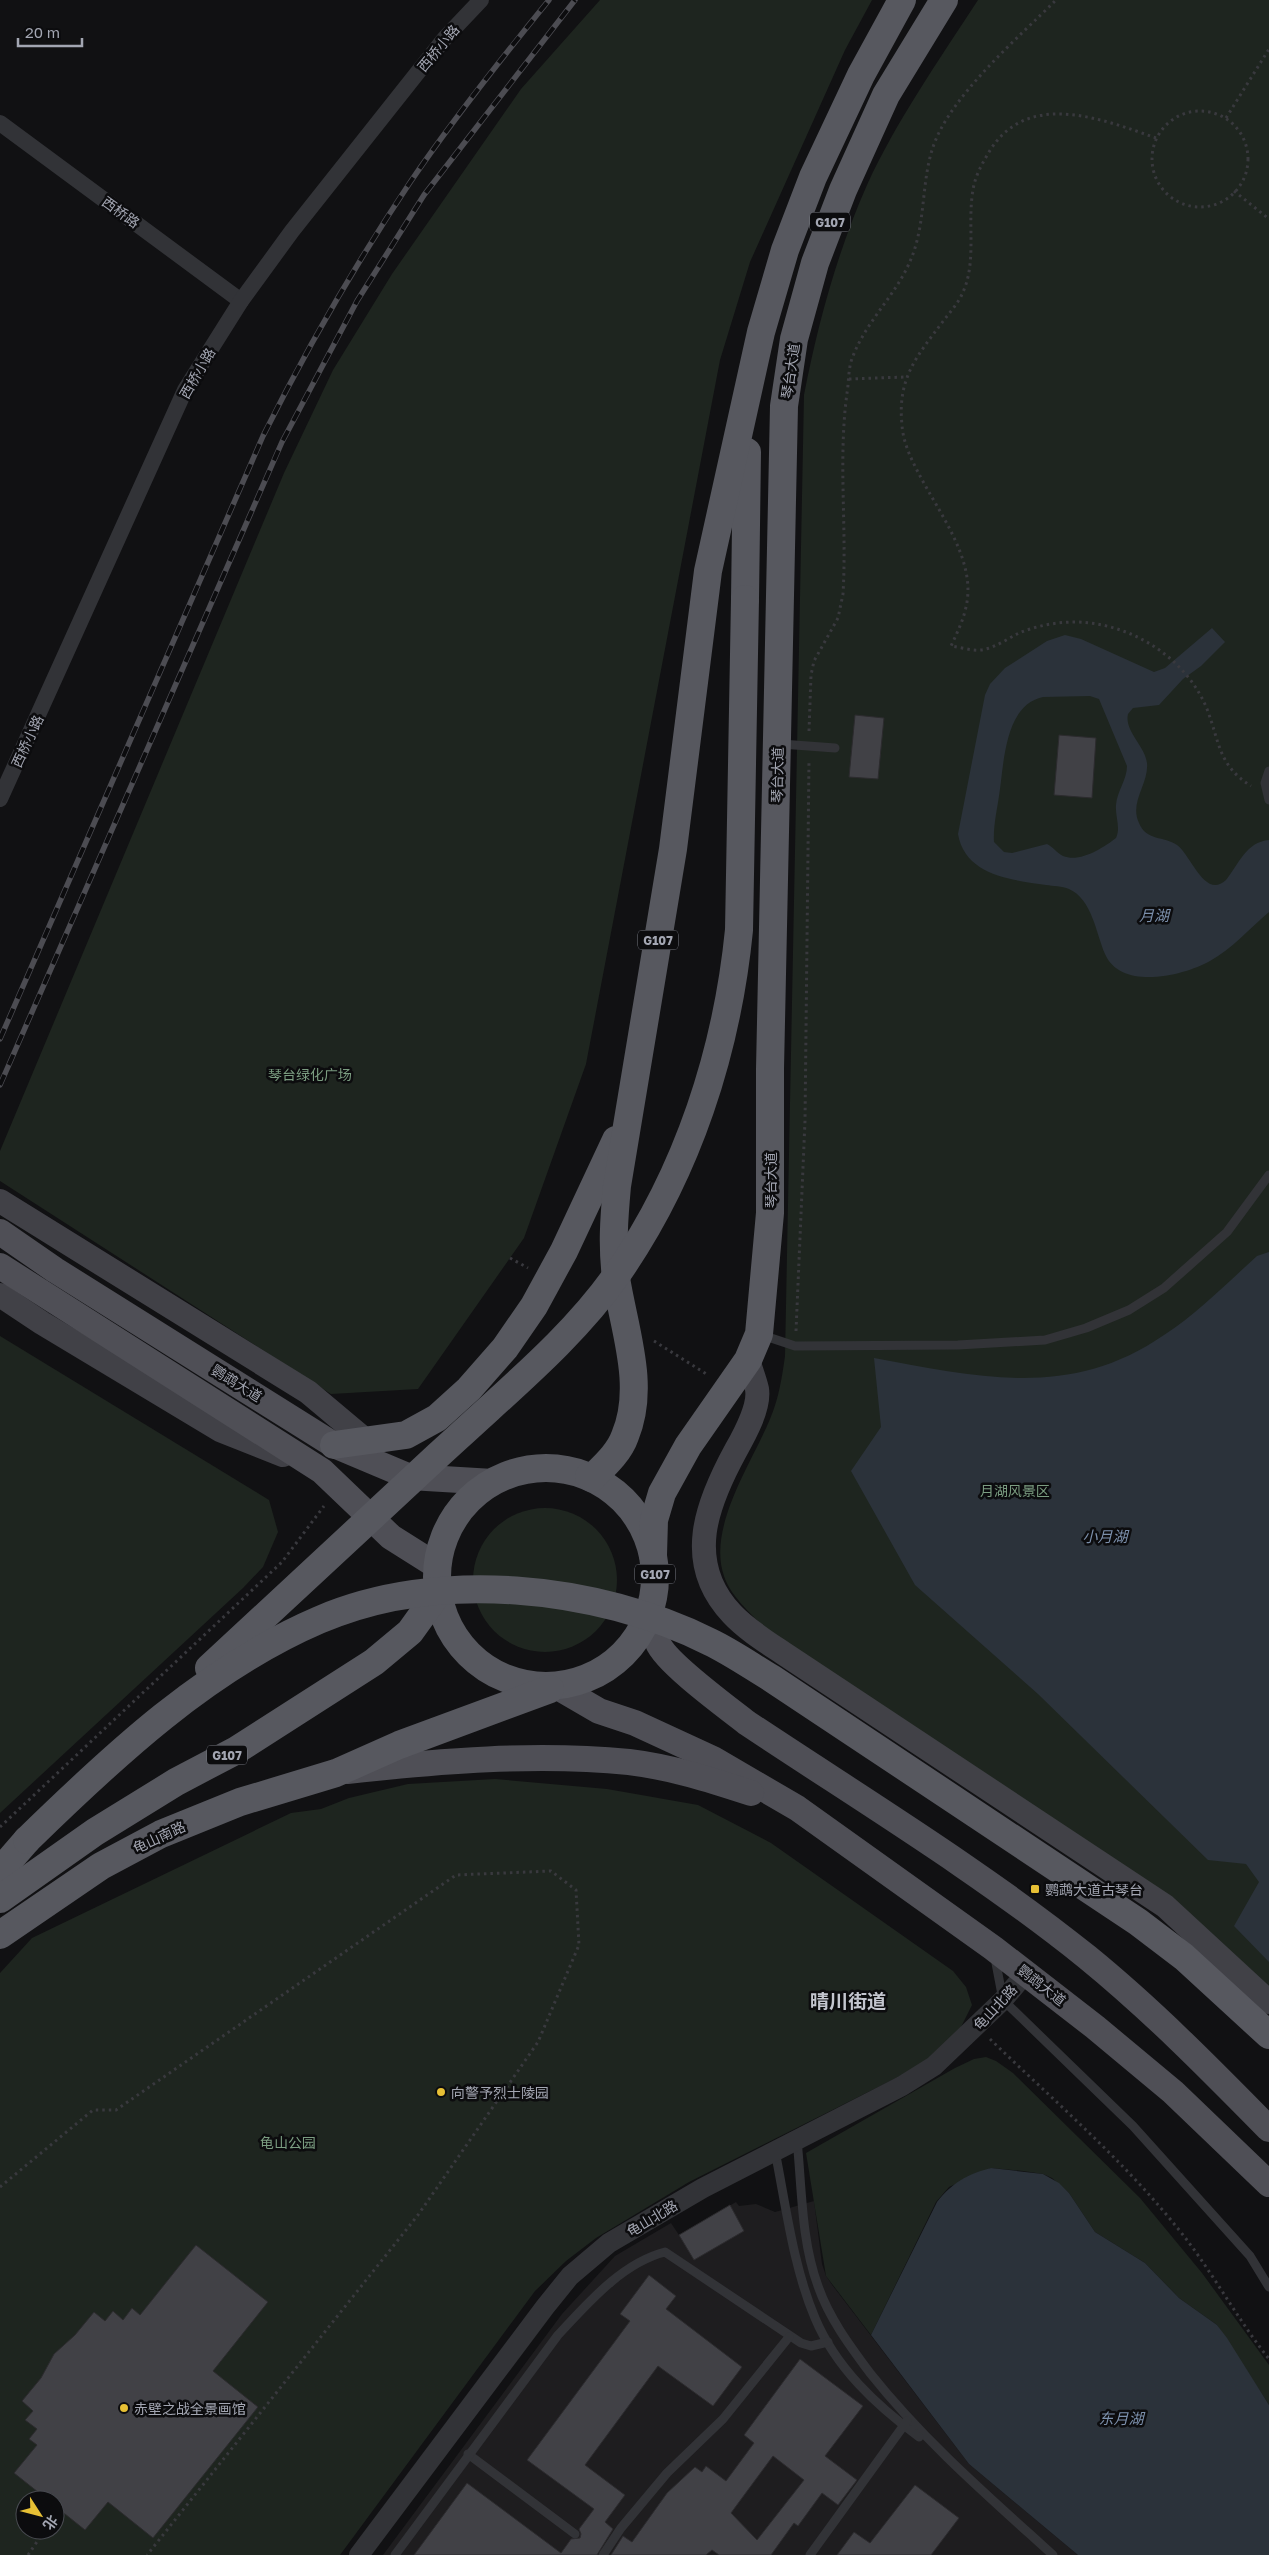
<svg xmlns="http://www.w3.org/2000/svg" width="1269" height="2555" viewBox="0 0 1269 2555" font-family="'Golos Text','Noto Sans SC',sans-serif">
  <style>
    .built { fill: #1e1d1f }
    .green { fill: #1e251f; fill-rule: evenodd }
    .water { fill: #2b323a; fill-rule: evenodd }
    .building { fill: #414146; stroke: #2c2b2e; fill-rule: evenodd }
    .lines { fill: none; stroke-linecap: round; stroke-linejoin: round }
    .path { stroke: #39393e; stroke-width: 3; stroke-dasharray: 2.5 4; stroke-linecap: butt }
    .service { stroke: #323337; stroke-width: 9 }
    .minor { stroke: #323337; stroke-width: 16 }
    .tertiary { stroke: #323337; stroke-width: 20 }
    .secondary { stroke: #414147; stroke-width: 24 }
    .primary { stroke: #4f4f56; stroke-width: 26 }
    .trunk { stroke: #57585f; stroke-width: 28 }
    .rail-casing { stroke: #4c4c52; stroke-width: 5.5 }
    .rail { stroke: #0c0c0e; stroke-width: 4; stroke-dasharray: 11; stroke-linecap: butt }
    .trunk-bridge { stroke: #57585f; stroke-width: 28 }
    .poi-dot { fill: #e7c035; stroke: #0c0c0e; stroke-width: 2 }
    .labels { text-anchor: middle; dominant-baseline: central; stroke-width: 5; stroke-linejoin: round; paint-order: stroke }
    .shield { fill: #0c0c0e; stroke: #767881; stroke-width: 1 }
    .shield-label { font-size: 12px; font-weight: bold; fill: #a3a6b2 }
    .street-label { font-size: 14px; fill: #a3a6b2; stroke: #0c0c0e }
    .park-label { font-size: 14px; fill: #7b9d81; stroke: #0c0c0e }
    .poi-label { font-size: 14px; fill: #a3a6b2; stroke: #0c0c0e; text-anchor: start }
    .water-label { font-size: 15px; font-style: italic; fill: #7c90ac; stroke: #0c0c0e }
    .district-label { font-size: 19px; font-weight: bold; fill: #c4c6cf; stroke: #0c0c0e }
  </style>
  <rect width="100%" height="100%" fill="#111113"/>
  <path class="built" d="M814,2201l8,63 4,12 7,10 136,178 109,91h-695l179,-241 53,-58 56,-33 8,12 57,-33 3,4 17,-2 19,8z"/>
  <g class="green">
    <path d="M600,0h272l-27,50 -95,212 -30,98 -134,704 -62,174 -106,151 -87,5 -331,-213v-30l284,-678 49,-103 59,-96 129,-185z"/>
    <path d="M978,0h291v1988l-505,-361c-14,-14 -34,-32 -40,-51 -17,-49 28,-113 46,-157 9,-21 12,-42 15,-63l19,-961c14,-72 33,-142 63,-210 30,-65 72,-125 111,-185z"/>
    <path d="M0,1336l269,164 9,32 -15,35 -20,21 -243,225z"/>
    <circle cx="545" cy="1580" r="72"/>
    <path d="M495,1779l112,10 91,16 73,38 182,128 13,16 6,18 -16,32 -36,29 -231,116 -93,56 -30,23 -31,30 -195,264h-340v-582l32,-35 259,-125 30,-4 28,-11 59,-14zM25,2500h30v30h-30z"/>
    <path d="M986,2057l10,4 17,12 127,125 62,75 67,92v40l-52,-80 -38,-27 -34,-35 -50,-31 -26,-39 -17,-15 -9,-4 -20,-3 -32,-3 -42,19 -13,15 -65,133 -45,-59 -20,-123 149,-85 19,-9z"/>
  </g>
  <g class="water">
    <path d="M1212,628l13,14 -24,24 -18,13 -24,26 -26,3 -5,6c-4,17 17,32 19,49 2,21 -18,39 -8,60 7,18 25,13 38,22 14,10 28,55 49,35 13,-16 20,-38 43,-40v72c-19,16 -37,37 -59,49 -27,15 -89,30 -105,-7 -9,-21 -13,-55 -36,-65 -7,-3 -16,-3 -23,-4 -33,-5 -81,-9 -88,-51l27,-139 5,-11 15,-16 42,-27 18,-6 16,4 73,33 11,-4zM1043,697l47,-1 9,3 28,67c0,14 -10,25 -11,39 -1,12 5,22 0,33 -13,10 -36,25 -53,18 -6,-3 -10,-9 -16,-12l-35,9 -8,-1 -10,-10c-1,-15 3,-32 5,-46 5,-31 5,-91 44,-99z"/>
    <path d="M1269,1252v710l-35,-36 25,-44 -13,-18 -38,-4 -170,-166 -123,-109 -64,-114 30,-44 -7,-69c105,19 196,42 290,-23 34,-22 63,-52 93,-79z"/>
    <path d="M991,2168l52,6 16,9 10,10 26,39 50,31 34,35 38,27 10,13 42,67v150h-191l-109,-91 -98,-129 66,-133c15,-19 30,-28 54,-34z"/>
  </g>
  <g class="building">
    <path d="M855,715l29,3 -6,61 -29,-2z"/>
    <path d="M1059,735l37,3 -4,60 -38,-3z"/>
    <path d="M730,2205l14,26 -50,29 -15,-25z"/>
    <path d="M196,2245l72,57 -55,69 45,36 -105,131 -45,-36 -23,28 -30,-24v-6h-7l-34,-27 23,-28 -8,-6 8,-10 -12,-9 8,-9 -11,-10 19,-23 13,-24 21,-19 19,-23 11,9 8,-10 10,9 9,-12 8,7z"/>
    <path d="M649,2275l27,21 -10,13 76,58 -29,39 -55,-40 -73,99 40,30 -20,27 8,7 -16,26h-183l53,-72 94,70 10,-14 9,-1 1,-4 -2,-5 15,-20 -67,-49 103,-139 -10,-7z"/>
    <path d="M800,2359l63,47 -38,50 32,24 -19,25 -16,-12 -24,33 -4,-3 -23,32h-52l-7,-5 -6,5h-95l12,-19 9,6 35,-49 28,-26 7,5 4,-6 20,15 28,-38 -10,-8zM773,2456l31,24 -47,60 -26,-27z"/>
    <path d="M915,2485l44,33 -28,37h-94l17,-23 16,11z"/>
  </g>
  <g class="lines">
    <g class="path">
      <circle cx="1200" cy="159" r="48"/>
      <path d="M1226,118l43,-69"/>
      <path d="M1156,138c-54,-19 -129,-49 -167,14 -7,12 -14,24 -16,38 -6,33 4,71 -10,102 -4,10 -12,19 -19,28 -26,35 -47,57 -42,105 1,17 9,34 17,49 20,39 58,87 47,133 -3,14 -9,26 -15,39 9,1 20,5 30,4 14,-2 26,-11 38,-17 22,-9 48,-13 71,-10 50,6 98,39 117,86 13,34 11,56 44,77"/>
      <path d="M1234,191l35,28"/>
      <path d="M849,379l56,-2"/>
      <path d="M809,731l2,-56 3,-14 24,-43 5,-24c4,-67 -5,-134 4,-201 2,-11 1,-26 6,-37 14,-36 44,-62 58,-97 15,-36 10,-76 22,-112 17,-51 85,-109 123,-147"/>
      <path d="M510,1258l18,10"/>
      <path d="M796,1331l9,-210 4,-361"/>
      <path d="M654,1341l54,34"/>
      <path d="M0,1827l282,-265 42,-56"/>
      <path d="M990,2039c62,60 130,118 185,186 35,42 60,91 94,134"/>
      <path d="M0,2187l93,-77h23l340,-235 95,-4 25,19 3,55 -41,97 -120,173 -271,340"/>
      <path d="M55,2518l6,-8"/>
      <path d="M28,2555l17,-25"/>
    </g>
    <g class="service">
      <path d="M781,744l54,4"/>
      <path d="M1269,771l-4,12 4,17"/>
      <path d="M762,1335l33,11 163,-1 87,-5 41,-12 43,-18 35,-22 63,-56 42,-57"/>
      <path d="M995,1958l8,42 130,126 117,130 19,31"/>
      <path d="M797,2140c5,48 4,100 21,146 11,32 32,60 52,87 54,68 119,124 183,182"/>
      <path d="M775,2151c11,55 18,115 40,167 21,50 61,87 104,119"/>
      <path d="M468,2454l107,80"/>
      <path d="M395,2555l163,-220c30,-32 64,-72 107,-83l136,91 10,3 17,-4"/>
      <path d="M603,2555l18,-27 46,-55 56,-54 66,-82"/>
      <path d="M810,2555l97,-134"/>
    </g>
    <g class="minor">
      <path d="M0,123l241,178"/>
      <path d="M0,799l185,-409 56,-89 51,-70 153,-193 36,-38"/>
    </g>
    <path class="tertiary" d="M359,2555l186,-248 25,-31 39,-33 94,-55 199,-102 32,-20 69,-66 23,-27"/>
    <g class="secondary">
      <path d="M0,1201l308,191 56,47"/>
      <path d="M0,1295l42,28 178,107 63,25"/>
      <path d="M748,1360c3,10 7,20 9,29 3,18 -12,45 -21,61 -29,53 -53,112 -4,164 14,15 33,27 51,39l382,253 104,96"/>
    </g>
    <g class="primary">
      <path d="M0,1232l55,38 279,175 76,32 83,5"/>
      <path d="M0,1266l322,205 69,66 46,29"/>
      <path d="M651,1609c2,11 3,23 7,34 8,20 70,65 89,80 114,76 233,148 340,234 65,53 123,112 182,172"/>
      <path d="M556,1686l43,25 36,12 78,36 84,49 196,140 102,79 78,65 96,92"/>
      <path d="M347,1771c93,-10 188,-18 282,-9 42,5 82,18 122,31"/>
    </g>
    <g class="trunk">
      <path d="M745,599l2,-147"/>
      <path d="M334,1445l72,-10 31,-17 32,-29 36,-41 29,-42 30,-55 52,-111"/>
      <circle cx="546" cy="1577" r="109"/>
      <path d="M589,1476l3,2c12,-12 27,-25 33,-42 21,-50 -1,-107 -9,-158 -4,-33 -2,-59 1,-92l56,-337 35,-278 53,-239 24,-82 28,-73 48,-102 41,-75"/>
      <path d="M653,1555l1,-35 8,-27 26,-47 60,-86 11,-26 11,-121v-144l14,-663 10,-67 21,-76 28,-73 43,-95 58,-95"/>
      <path d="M0,1871l27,-31"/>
      <path d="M0,1899l95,-67 81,-50 59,-31 139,-89 36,-30 28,-39"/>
      <path d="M0,1935l101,-69 60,-32 79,-32 96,-29 63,-28 151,-56"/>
    </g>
    <defs>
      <g id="rail">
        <path d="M0,1039l263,-603c44,-88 93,-173 148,-255 43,-63 90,-122 138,-181"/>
        <path d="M0,1085l282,-643 75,-141 67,-106 151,-195"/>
      </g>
    </defs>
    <use href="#rail" class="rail-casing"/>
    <use href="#rail" class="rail"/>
    <g class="trunk-bridge">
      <path d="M209,1668c83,-77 165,-154 248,-230 56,-52 118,-103 161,-165 70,-101 109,-222 121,-343l6,-331"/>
      <path d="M27,1840c86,-84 180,-172 292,-220 118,-51 277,-35 391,22 21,10 41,24 61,36l367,244 46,35 85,78"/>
    </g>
  </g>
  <g class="poi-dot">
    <rect x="1030" y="1884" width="10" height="10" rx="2.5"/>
    <circle cx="441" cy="2092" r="5"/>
    <circle cx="124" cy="2408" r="5"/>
  </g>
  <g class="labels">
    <g class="shield">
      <rect x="810" y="212.5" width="40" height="19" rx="4"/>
      <rect x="638" y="930.5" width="40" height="19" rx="4"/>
      <rect x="635" y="1564.5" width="40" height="19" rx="4"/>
      <rect x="207" y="1745.5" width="40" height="19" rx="4"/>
    </g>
    <g class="shield-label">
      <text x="830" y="222">G107</text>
      <text x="658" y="940">G107</text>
      <text x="655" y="1574">G107</text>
      <text x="227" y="1755">G107</text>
    </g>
    <g class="street-label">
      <text transform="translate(438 48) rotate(-50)">西桥小路</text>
      <text transform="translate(121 212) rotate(36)">西桥路</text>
      <text transform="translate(790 371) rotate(-82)">琴台大道</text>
      <text transform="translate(197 373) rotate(-60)">西桥小路</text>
      <text transform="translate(27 741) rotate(-65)">西桥小路</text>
      <text transform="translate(777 775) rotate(-89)">琴台大道</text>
      <text transform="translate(770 1180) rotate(-90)">琴台大道</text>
      <text transform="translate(237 1383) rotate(32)">鹦鹉大道</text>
      <text transform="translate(159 1837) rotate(-25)">龟山南路</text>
      <text transform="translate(1042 1985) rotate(38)">鹦鹉大道</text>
      <text transform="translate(995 2007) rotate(-47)">龟山北路</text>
      <text transform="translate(652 2218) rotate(-31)">龟山北路</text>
    </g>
    <g class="park-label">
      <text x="310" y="1074">琴台绿化广场</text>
      <text x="1015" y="1490">月湖风景区</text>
      <text x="288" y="2142">龟山公园</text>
    </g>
    <g class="poi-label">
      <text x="1045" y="1889">鹦鹉大道古琴台</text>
      <text x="451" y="2092">向警予烈士陵园</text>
      <text x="134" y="2408">赤壁之战全景画馆</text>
    </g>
    <g class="water-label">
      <text x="1154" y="915">月湖</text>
      <text x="1105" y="1536">小月湖</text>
      <text x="1121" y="2418">东月湖</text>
    </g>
    <g class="district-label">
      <text x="848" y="2000">晴川街道</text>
    </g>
  </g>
  <g transform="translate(40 2515) rotate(126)"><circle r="24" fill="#0c0c0e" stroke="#484a50"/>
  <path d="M0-4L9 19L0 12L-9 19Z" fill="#e7c035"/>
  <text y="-8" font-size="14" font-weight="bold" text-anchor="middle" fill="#a3a6b2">北</text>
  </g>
  <path d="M18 38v8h64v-8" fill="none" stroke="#a3a6b2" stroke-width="2.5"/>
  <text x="25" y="38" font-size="15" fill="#a3a6b2" stroke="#0c0c0e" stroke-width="4" paint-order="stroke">20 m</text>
</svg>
